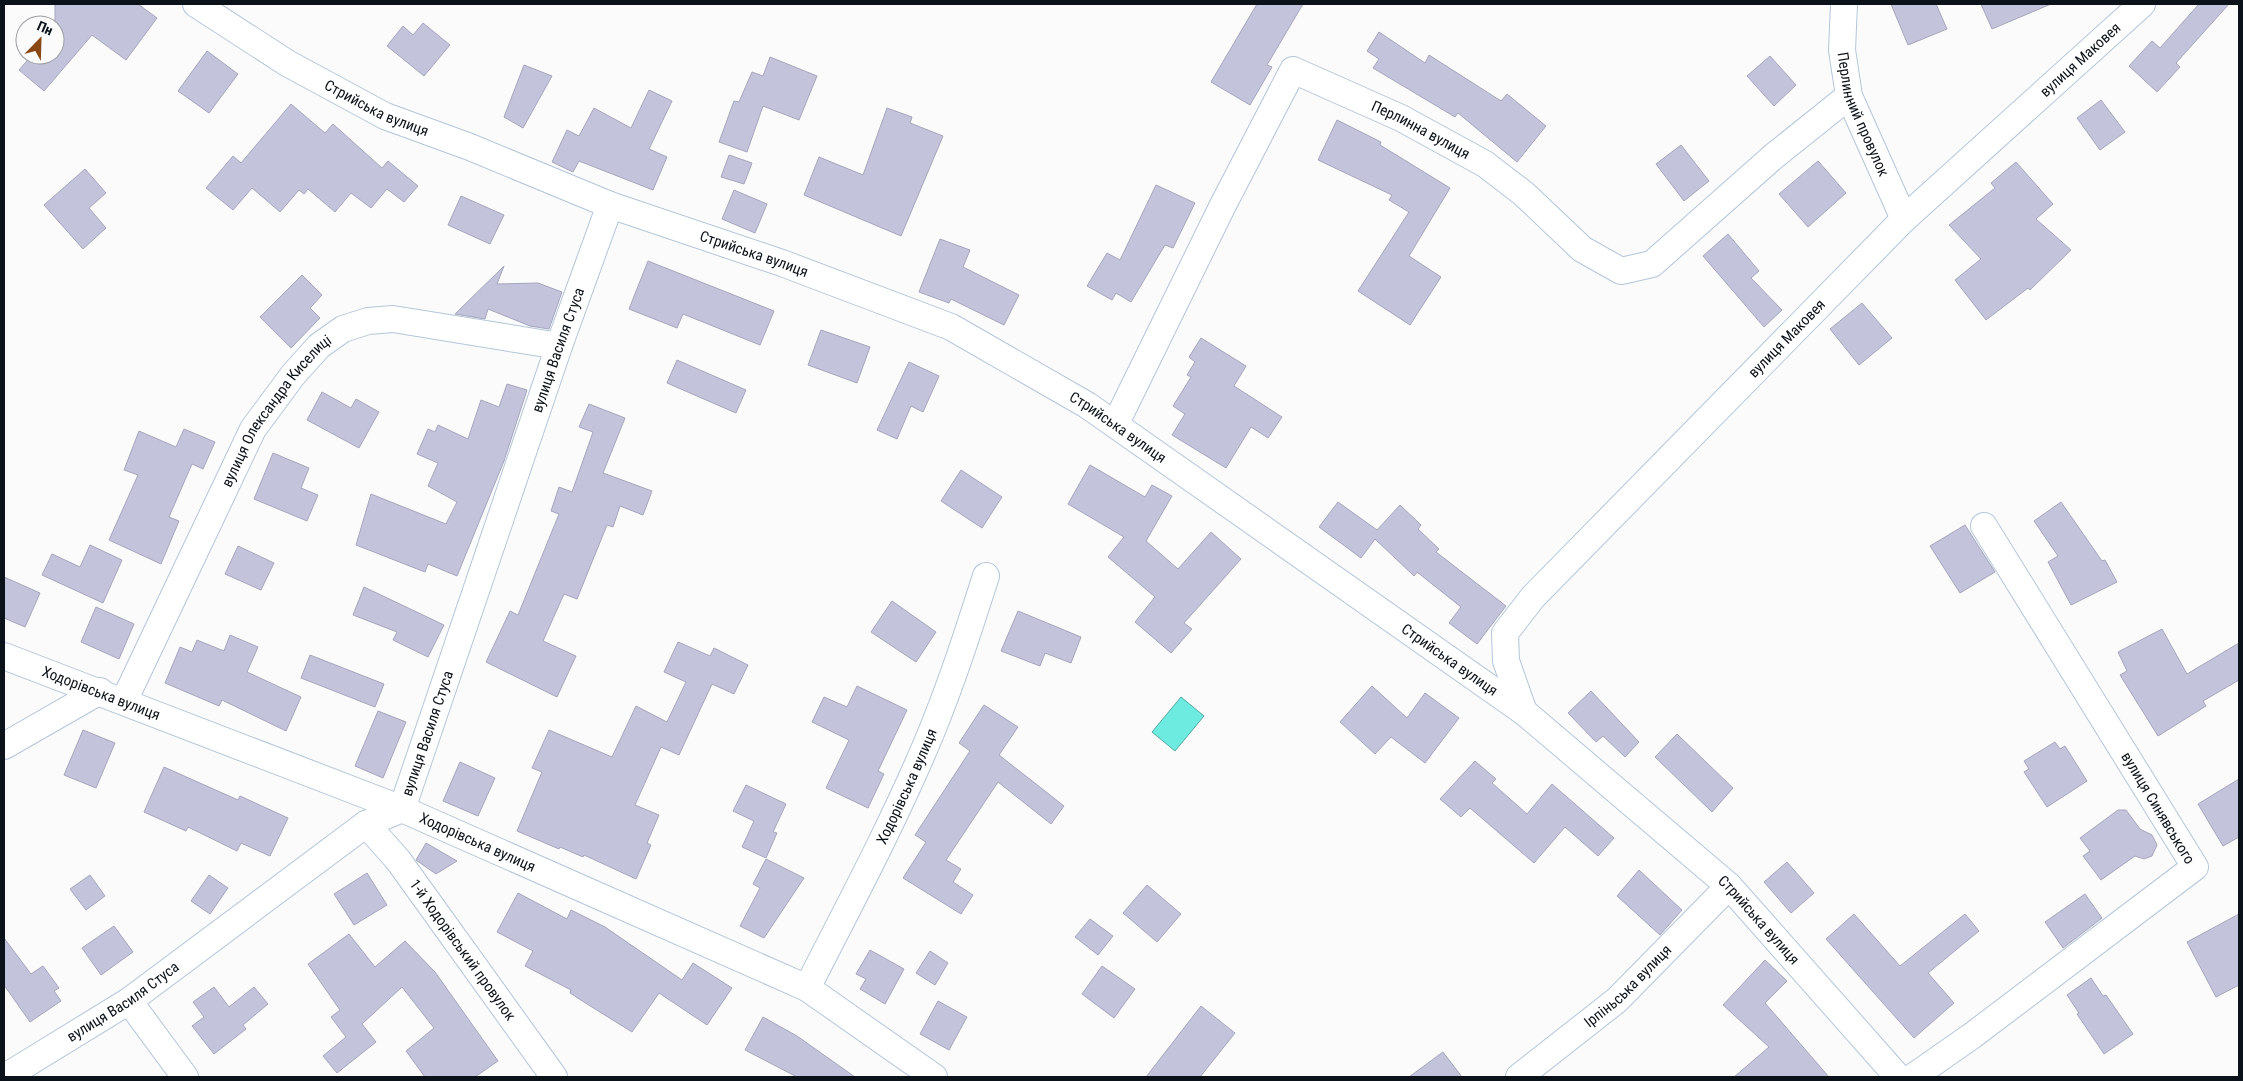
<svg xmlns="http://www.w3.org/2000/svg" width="2243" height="1081" viewBox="0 0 2243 1081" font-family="'Roboto Condensed',sans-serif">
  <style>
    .water { fill: #6eebe0; stroke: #51aaa4 }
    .building { fill: #c3c3dc; stroke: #a5a5bd }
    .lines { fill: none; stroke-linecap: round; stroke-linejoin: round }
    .minor-casing { stroke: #b4c6da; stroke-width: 28 }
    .minor { stroke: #fff; stroke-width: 26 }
    .labels { text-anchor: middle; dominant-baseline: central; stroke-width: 4; stroke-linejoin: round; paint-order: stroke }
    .street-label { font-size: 15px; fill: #0c1219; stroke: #fbfbfb }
  </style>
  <rect width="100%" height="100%" fill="#fbfbfb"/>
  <path class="water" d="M1181,697l23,19 -29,35 -23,-19z"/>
  <g class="building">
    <path d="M55,4h83l19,14 -31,42 -34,-25 -48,56 -25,-21 13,-15h23z"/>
    <path d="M1257,4h46l-36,61 5,2 -22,38 -39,-23z"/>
    <path d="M1891,4h45l11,25 -39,16z"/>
    <path d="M1981,4h70l-59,25z"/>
    <path d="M2199,4h30l-53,59 4,4 -23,25 -28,-26 23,-25 8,7z"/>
    <path d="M423,23l27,22 -26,31 -37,-30 16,-20 10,9z"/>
    <path d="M1379,32l46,31 4,-8 72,46 6,-7 39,32 -29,36 -59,-49 -3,4 -82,-49 6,-9 -12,-8z"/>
    <path d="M207,51l31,23 -29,39 -31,-22z"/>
    <path d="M1770,56l26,29 -22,21 -27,-30z"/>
    <path d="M770,57l47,19 -18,44 -36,-14 -16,46 -28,-10 15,-41 5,1 13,-30 11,4z"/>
    <path d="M524,65l28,11 -29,52 -19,-11z"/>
    <path d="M649,90l23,11 -23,48 18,8 -14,33 -74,-29 -6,11 -21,-10 15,-32 12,6 15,-28 37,20z"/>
    <path d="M2101,100l24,32 -25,18 -23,-32z"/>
    <path d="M291,104l34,29 8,-9 49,44 6,-7 30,25 -14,16 -17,-13 -16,19 -20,-15 -16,19 -27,-23 -4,5 -5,-4 -19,22 -28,-24 -19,22 -27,-22 27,-32 8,7z"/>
    <path d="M887,108l25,9 -2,6 33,13 -42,100 -97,-41 15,-38 44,18z"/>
    <path d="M1337,120l44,22 -1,3 70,43 -41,68 32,21 -31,48 -52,-34 51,-79 -20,-12 3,-5 -74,-35z"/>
    <path d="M1681,145l28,36 -25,20 -28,-37z"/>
    <path d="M729,155l23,8 -8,21 -23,-7z"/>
    <path d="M1818,161l28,32 -38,34 -29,-33z"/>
    <path d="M2016,162l37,42 -17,15 35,31 -41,40 -2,-2 -42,32 -31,-40 26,-21 -32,-34 46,-37 -4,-5z"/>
    <path d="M85,169l21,24 -17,15 17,20 -23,21 -39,-44z"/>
    <path d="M1156,185l39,18 -22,45 -8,-3 -34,57 -15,-9 -4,7 -25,-14 20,-33 13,7z"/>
    <path d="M734,190l33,14 -12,29 -33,-14z"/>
    <path d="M461,196l43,19 -14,29 -42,-19z"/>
    <path d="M1728,234l31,37 -8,7 31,32 -18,17 -61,-71z"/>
    <path d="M940,239l30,11 -7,17 56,28 -15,30 -53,-26 -2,4 -30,-11z"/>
    <path d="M648,261l126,50 -14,34 -77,-31 -6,14 -48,-19z"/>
    <path d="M504,266l-7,18 41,-1 24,9 -13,37 -19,-3 -42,-17 -3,10 -30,-5z"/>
    <path d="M302,275l20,20 -12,13 10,10 -29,30 -31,-31z"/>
    <path d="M1862,303l30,35 -33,27 -29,-36z"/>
    <path d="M821,330l49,17 -13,36 -49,-18z"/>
    <path d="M1201,338l45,28 -12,20 48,31 -14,21 -17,-11 -25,41 -54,-33 13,-21 -12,-8 18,-29 -4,-2 8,-13 -6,-5z"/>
    <path d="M677,360l69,30 -10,23 -69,-30z"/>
    <path d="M909,362l30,14 -16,36 -12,-6 -14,33 -20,-9z"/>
    <path d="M507,384l20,6 -23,71 -47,115 -29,-12 -3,8 -69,-27 15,-51 75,30 11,-22 -29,-16 10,-23 -21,-9 11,-25 7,3 3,-7 30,14 13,-39 18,7z"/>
    <path d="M322,392l29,16 5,-9 23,13 -20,36 -52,-28z"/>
    <path d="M589,404l36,14 -22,55 49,18 -9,24 -23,-9 -7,21 -6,-2 -30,74 -13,-5 -21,47 33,15 -19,41 -71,-35 24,-51 8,4 41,-101 -8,-3 8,-24 13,5 21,-60 -14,-5z"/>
    <path d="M184,429l31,13 -12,27 -11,-5 -23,53 10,4 -18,43 -52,-24 29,-65 -14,-5 15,-39 37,16z"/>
    <path d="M273,453l36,15 -8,20 17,7 -11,26 -53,-22z"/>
    <path d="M1090,465l55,32 7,-12 20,11 -26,45 32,28 33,-37 30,27 -57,64 8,6 -21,24 -36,-31 20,-25 -47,-40 16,-20 -56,-33z"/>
    <path d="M961,470l41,27 -20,31 -41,-27z"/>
    <path d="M1338,502l39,28 23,-25 21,20 -3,4 21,20 -3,3 70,54 -29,38 -28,-21 12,-16 -44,-35 -3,4 -39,-37 -14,19 -42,-31z"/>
    <path d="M2061,502l41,59 3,-1 12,22 -46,23 -23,-43 10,-6 -24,-35z"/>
    <path d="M1965,525l30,47 -35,21 -30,-47z"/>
    <path d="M90,545l32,15 -19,43 -61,-28 10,-21 28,13z"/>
    <path d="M238,546l36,17 -13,27 -36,-16z"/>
    <path d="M4,577l36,16 -15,34 -21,-9z"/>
    <path d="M364,587l80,38 -16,32 -35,-17 4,-8 -44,-17z"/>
    <path d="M892,601l44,31 -20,30 -45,-30z"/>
    <path d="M96,607l38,17 -15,35 -38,-17z"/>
    <path d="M1018,611l63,26 -10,26 -26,-10 -5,13 -39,-15z"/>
    <path d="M2162,629l25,45 52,-31v37l-36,21 3,5 -48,30 -38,-61 7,-4 -9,-19z"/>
    <path d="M230,635l28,12 -11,25 54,25 -15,34 -64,-31 -3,6 -54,-23 15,-36 12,5 5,-12 27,11z"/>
    <path d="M678,642l32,14 4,-8 34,17 -14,29 -22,-10 -33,71 -18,-8 -26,58 24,10 -12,28 4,2 -15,34 -52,-24 -1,2 -23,-10 -1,2 -42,-18 25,-59 -10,-4 17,-38 63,27 24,-51 31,16 19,-40 -22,-10z"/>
    <path d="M310,655l74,29 -9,23 -74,-29z"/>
    <path d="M857,686l50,24 -29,61 6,3 -16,34 -42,-20 23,-48 -37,-18 12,-25 23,10z"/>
    <path d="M1372,686l35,32 18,-25 34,25 -34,45 -34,-26 -16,17 -35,-32z"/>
    <path d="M1591,691l48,51 -14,15 -22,-21 -7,6 -28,-29z"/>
    <path d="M984,705l34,22 -19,28 65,51 -13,18 -53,-42 -52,78 15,9 -8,13 20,13 -12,19 -58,-36 23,-36 -11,-7 55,-84 -11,-8z"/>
    <path d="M378,711l28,11 -23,56 -28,-12z"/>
    <path d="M83,730l32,13 -19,45 -32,-13z"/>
    <path d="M1677,734l56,54 -21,24 -57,-55z"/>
    <path d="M2055,742l5,7 5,-3 22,35 -40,26 -23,-35 5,-3 -5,-8z"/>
    <path d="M1475,761l21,18 -4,4 35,31 25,-30 62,54 -16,18 -33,-29 -31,36 -64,-55 -9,9 -21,-18z"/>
    <path d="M460,762l35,16 -17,38 -35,-15z"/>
    <path d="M164,767l74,33 2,-4 48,22 -18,38 -29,-13 -4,8 -49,-24 -2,4 -42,-19z"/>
    <path d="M2239,779v58l-16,9 -25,-42z"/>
    <path d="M746,785l40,19 -13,28 4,1 -11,25 -24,-11 12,-26 -21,-10z"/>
    <path d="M2118,810h8l14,19 12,6 5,10 -5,11 -8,3 -9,-3 -34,24 -18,-24 7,-5 -10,-13z"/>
    <path d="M426,843l31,18 -21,13 -20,-14z"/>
    <path d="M766,859l38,19 -40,60 -24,-12 20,-38 -7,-4z"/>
    <path d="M1787,862l27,31 -23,20 -27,-31z"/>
    <path d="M1639,870l43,40 -22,25 -43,-39z"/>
    <path d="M367,873l20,32 -33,20 -20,-31z"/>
    <path d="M90,875l15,21 -19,14 -16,-21z"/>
    <path d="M209,875l19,13 -18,26 -19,-13z"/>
    <path d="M1147,885l34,29 -24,28 -34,-29z"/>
    <path d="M518,893l49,26 4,-9 34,17 77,53 11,-17 39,25 -25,37 -48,-32 -27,39 -45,-28 -17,-11 1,-3 -46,-24 8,-15 -36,-19z"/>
    <path d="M2085,894l17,24 -39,30 -18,-26z"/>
    <path d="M1854,914l46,52 65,-52 14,17 -51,42 26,30 -40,35 -88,-99z"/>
    <path d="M2239,914v71l-23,12 -29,-55z"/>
    <path d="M1090,919l23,17 -15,19 -23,-18z"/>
    <path d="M114,926l19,26 -32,23 -19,-27z"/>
    <path d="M349,934l26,33 30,-26 30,31 63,89 -23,16h-50l-19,-26 28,-23 -32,-41 -40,37 14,18 -39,31 -14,-17 23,-19 -15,-20 9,-7 -32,-46z"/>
    <path d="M4,938l27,36 12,-8 16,22 -5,3 7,10 -31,21 -26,-37z"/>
    <path d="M870,950l34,19 -19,35 -25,-15 6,-10 -10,-5z"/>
    <path d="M930,951l18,12 -13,22 -19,-12z"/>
    <path d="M1765,960l22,21 -22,22 64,74h-95l35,-30 -46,-42z"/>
    <path d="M1102,966l33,23 -21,29 -32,-24z"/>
    <path d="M2091,978l12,18 3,-1 27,39 -29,20 -27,-40 2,-1 -12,-18z"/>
    <path d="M214,987l15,20 25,-20 14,17 -25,21 3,4 -32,25 -22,-28 12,-9 -11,-15z"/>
    <path d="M938,1001l29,16 -18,33 -29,-16z"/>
    <path d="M1201,1006l34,27 -35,44h-54z"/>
    <path d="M763,1017l34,19 58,41h-58l-52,-27z"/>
    <path d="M1443,1052l19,25h-53z"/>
  </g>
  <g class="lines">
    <defs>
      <g id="minor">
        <path id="s1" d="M196,4l91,59 98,53 85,31 140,58 172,58 169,64 136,78 437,307 205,174 169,191"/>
        <path id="s2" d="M1844,4l-2,46 7,46 55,123"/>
        <path id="s3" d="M1116,423l107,-218 70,-135 108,48 84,46 39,30 58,55 39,22 31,-7 122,-108 75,-60"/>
        <path id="s4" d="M4,656l398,153 405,179 127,89"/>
        <path id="s5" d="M124,701l129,-272 40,-54 26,-29 24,-17 25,-8 25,-2 166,27"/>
        <path id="s6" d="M1524,712l-18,-51 -1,-28 28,-36 371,-378 238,-215"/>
        <path d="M4,746l96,-55"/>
        <path id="s7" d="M366,824l32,36 156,217"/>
        <path id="s8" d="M807,988c43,-84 88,-168 124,-255 21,-51 38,-104 55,-157"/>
        <path d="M129,1001l56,76"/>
        <path id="s9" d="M5,1077l124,-76 237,-177 36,-15 157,-463 51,-141"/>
        <path id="s10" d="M1519,1077l98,-77 112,-114"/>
        <path d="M1913,1077l60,-42 222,-168 -211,-341"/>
      </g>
    </defs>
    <use href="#minor" class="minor-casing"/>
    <use href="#minor" class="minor"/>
  </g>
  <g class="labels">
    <g class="street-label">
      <text stroke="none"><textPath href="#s6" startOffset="895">вулиця Маковея</textPath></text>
      <text stroke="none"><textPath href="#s1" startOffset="209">Стрийська вулиця</textPath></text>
      <text stroke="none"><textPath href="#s2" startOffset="114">Перлинний провулок</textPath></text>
      <text stroke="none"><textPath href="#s3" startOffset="536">Перлинна вулиця</textPath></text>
      <text stroke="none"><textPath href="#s1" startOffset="614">Стрийська вулиця</textPath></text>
      <text stroke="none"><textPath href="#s6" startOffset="490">вулиця Маковея</textPath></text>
      <text stroke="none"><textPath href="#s9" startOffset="965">вулиця Василя Стуса</textPath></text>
      <text stroke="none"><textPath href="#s5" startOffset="329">вулиця Олександра Киселиці</textPath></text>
      <text stroke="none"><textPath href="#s1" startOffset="1019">Стрийська вулиця</textPath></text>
      <text stroke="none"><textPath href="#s1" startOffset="1424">Стрийська вулиця</textPath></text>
      <text stroke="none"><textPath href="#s4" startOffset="104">Ходорівська вулиця</textPath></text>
      <text stroke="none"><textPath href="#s9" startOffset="560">вулиця Василя Стуса</textPath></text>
      <text stroke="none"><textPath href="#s8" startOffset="225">Ходорівська вулиця</textPath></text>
      <text transform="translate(2158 808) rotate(59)">вулиця Синявського</text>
      <text stroke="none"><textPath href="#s4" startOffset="509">Ходорівська вулиця</textPath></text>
      <text stroke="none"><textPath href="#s1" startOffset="1829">Стрийська вулиця</textPath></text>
      <text stroke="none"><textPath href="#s7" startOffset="159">1-й Ходорівський провулок</textPath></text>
      <text stroke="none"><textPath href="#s10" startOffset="142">Ірпіньська вулиця</textPath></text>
      <text stroke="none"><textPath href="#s9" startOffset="140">вулиця Василя Стуса</textPath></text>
    </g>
  </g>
  <rect width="2243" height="1081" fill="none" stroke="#0c1219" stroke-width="10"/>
  <g transform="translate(40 40) rotate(23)"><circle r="24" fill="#fbfbfb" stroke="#9b9ea1"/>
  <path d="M0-4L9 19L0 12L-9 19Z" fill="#894813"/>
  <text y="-8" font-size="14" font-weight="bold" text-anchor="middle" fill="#0c1219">Пн</text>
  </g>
</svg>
